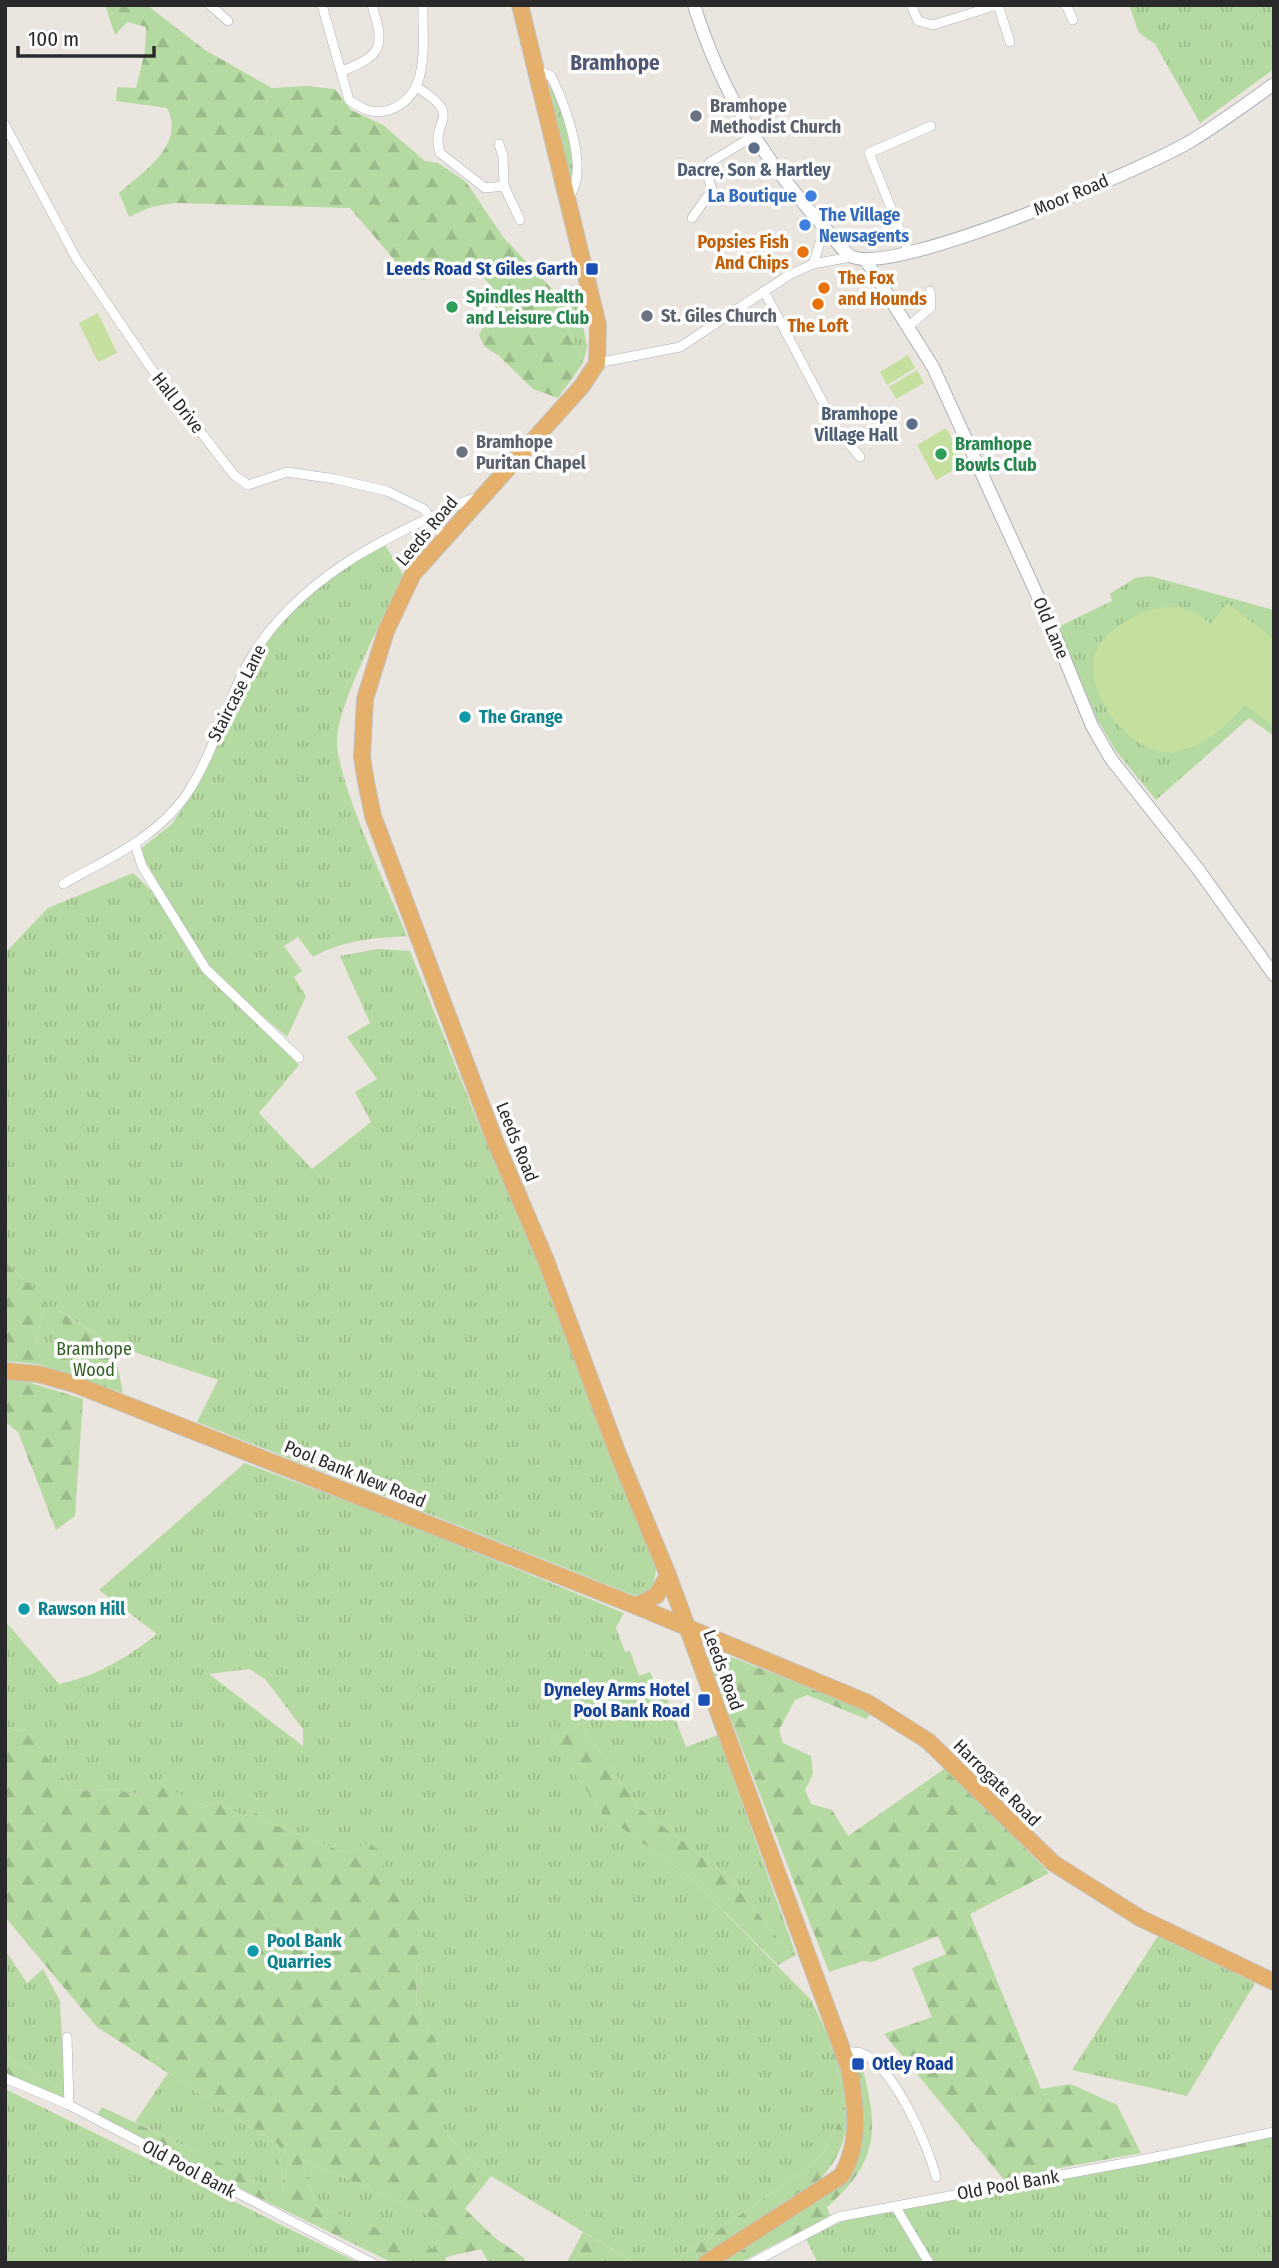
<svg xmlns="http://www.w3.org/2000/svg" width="1279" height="2268" viewBox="0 0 1279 2268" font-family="'Fira Sans Condensed',sans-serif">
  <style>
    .grass { fill: url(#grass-tufts); fill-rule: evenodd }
    .forest { fill: url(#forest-firs); fill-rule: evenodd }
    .pitch { fill: #c5e09e }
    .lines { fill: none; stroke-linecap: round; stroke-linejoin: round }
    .minor-casing { stroke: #aeb0b9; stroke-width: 10 }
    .tertiary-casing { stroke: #aeb0b9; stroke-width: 14 }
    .trunk-casing { stroke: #c3c3c3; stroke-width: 18 }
    .minor { stroke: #fff; stroke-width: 9 }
    .tertiary { stroke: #fff; stroke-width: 12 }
    .trunk { stroke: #e4b06c; stroke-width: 16 }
    .worship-dot { fill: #6b7280; stroke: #fff; stroke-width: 2.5 }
    .service-dot { fill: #5c6f8a; stroke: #fff; stroke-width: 2.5 }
    .shop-dot { fill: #3f7fe0; stroke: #fff; stroke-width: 2.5 }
    .food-dot { fill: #e8710a; stroke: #fff; stroke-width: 2.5 }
    .transit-dot { fill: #1a4fb4; stroke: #fff; stroke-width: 2.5 }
    .leisure-dot { fill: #2e9e5b; stroke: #fff; stroke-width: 2.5 }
    .culture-dot { fill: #0f9aa8; stroke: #fff; stroke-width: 2.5 }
    .labels { text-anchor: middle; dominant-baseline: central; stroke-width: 7; stroke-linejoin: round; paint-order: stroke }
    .worship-label { font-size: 18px; font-weight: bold; fill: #5b616d; stroke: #fff; text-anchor: start }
    .service-label { font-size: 18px; font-weight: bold; fill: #4e5e75; stroke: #fff }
    .street-label { font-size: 18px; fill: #2a2a2a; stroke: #fff }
    .shop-label { font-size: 18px; font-weight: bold; fill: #366cbe; stroke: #fff; text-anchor: end }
    .food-label { font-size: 18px; font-weight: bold; fill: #c56008; stroke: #fff; text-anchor: end }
    .transit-label { font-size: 18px; font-weight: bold; fill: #164399; stroke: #fff; text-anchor: end }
    .leisure-label { font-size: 18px; font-weight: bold; fill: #27864d; stroke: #fff; text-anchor: start }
    .culture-label { font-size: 18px; font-weight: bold; fill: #0d838f; stroke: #fff; text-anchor: start }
    .park-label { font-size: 18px; fill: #305e23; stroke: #fff }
    .quarter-label { font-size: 21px; font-weight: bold; fill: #505775; stroke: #fff }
  </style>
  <defs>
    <pattern id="grass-tufts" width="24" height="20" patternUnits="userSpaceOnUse" patternTransform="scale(1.75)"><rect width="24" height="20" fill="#b5daa1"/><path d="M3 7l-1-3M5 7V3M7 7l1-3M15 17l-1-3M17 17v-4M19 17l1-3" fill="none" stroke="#9cbb8b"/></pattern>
    <pattern id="forest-firs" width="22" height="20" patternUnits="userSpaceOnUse" patternTransform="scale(1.75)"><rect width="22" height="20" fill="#b5daa1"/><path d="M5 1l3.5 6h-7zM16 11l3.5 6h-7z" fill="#9cbb8b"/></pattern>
  </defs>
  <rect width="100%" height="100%" fill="#eae5de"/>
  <g class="grass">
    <path d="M1129,5h145v64l-74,54 -45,-79 -16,-11z"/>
    <path d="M548,80c11,15 31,85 22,100z"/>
    <path d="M550,287l19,18 9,-3 9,44 -4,17z"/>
    <path d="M385,545l18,29c-17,40 -64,126 -66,165 -2,39 53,155 70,197 -34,2 -64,4 -94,21l-15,-20 -14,9 18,25 -8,6 12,19 -19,41 -55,-47 -28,-30 -65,-110 33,-26 18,-27 41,-80 27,-67 22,-28 36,-37z"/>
    <path d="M1150,576l124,34v126l-25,-18 -93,82 -40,-49 -19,-32 -39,-92 54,-26 -2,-7 25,-16z"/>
    <path d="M133,873l25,24 36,63 105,105 -40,48 53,56 59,-47 -16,-30 22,-13 -30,-42 23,-14 -30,-67 38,-7 32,2 72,182 53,116 121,321c-2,15 -4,21 -20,26l-439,-174 21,-42 -105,-35 -54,-35 14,40 -37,-8 10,-43 -41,-37v-309l43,-45z"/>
    <path d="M245,1463l144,54 235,96 -8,15 9,24 5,-1 9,25 11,-4 8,18 5,-2 23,59 32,-12 78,220 -17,-15 -49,-62 -91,-70 -59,-84 -29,15 52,76 87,62 121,123 14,29 13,41 7,39 -22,44 -25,22 -128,88h-35l-144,-87 -25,-19 -22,-28 -8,-31 5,-48 -24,-42 -1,-36 9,-61 -47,-36 -9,-32 -23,10 -82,-32 -7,-8 -13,3 -27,-14 -16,6 -33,-21 -34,7 -21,-5 -40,2 -46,-60 -22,-3v-107l54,63c35,-7 70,-27 98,-50l-58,-44zM249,1669l16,10 38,50v17l-94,-72z"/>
    <path d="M1158,1936l97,47 -68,113 -115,-26z"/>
    <path d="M5,1950l22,33 16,-14 17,32 5,95 -3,5 -14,-21 -43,-24z"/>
    <path d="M168,2073l111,72 5,49 -149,-72z"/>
    <path d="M5,2089l354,174h-354z"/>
    <path d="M1274,2137v126h-339l-31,-50v-4z"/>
    <path d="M301,2159l124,54 18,17 -10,20 -117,-44z"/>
    <path d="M896,2212l28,51h-106l-12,-24 43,-21z"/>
  </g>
  <g class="forest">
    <path d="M105,5h42l58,45 67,38 35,-2 28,3 16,21 32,15 42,36 13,2 28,19 37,55 47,50 33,76 -25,35 -25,-9 -34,-33 -15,-10 -5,-11 20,-39c-12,-17 -24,-27 -43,-35l-32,19 -15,-3 -59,-69 -176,-5 -23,4 -22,10 -10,-24c24,-21 67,-48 48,-85l-51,-7 1,-14 19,1 9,-37 1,-24 -19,-5 -12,13z"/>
    <path d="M5,1262l41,37 -10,43 36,7 -14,-39 55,35 10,48 -85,-29 -33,-3z"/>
    <path d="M5,1375l78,24 -8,117 -19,14 -38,-98 -13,-10z"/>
    <path d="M716,1651l156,61 -6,7 -59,-24 -12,5 -16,30 4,13 28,13 2,18 -8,16 6,14 21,6 16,26 99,-69 102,106 -79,41 71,175 30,-5 46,21 24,48 -92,17 -43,12 -122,-148 48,-17 -20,-49 34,-14 -8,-18 -66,26 -9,-1 -34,11 -122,-314z"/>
    <path d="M580,1724l59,84 91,70 49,62 17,15 -18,10 -88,-88 -87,-62 -52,-76z"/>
    <path d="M5,1728l22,3 46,60 40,-2 21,5 34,-8 33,22 16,-6 27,14 13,-3 7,8 82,32 23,-10 18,13 -8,19 47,36 -10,61 1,36 24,42 -4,49 7,30 22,28 25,19 -26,33 30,29 29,20 2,5h-37l-8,-14 -35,8 -1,6h-52l-298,-145 7,-11 182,86 -5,-48 -182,-118 -92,-110zM301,2159l124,54 18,17 -10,19 -117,-43z"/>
    <path d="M825,2029c66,144 -26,168 -131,234h-24l128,-88 25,-22 22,-44 -7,-39z"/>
    <path d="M5,2056l43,24 14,21 -57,-28z"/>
    <path d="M863,2071c17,62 13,93 -36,136l3,9 -91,47h-23l126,-82 12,-108z"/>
    <path d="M1274,2137v7l-62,13 -11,-6z"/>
    <path d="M583,2232l52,31 -68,-1z"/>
  </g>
  <g class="pitch">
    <path d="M98,313l19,40 -19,9 -19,-39z"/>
    <path d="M908,355l7,13 -28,17 -7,-13z"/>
    <path d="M917,370l7,13 -28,16 -7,-12z"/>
    <path d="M946,428l20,35 -30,17 -19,-35z"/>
    <path d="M1227,603l47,36v88l-29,-22c-18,22 -46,45 -75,47 -43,3 -95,-70 -70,-108 10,-15 31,-27 48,-33 24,-8 44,-4 63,13z"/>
  </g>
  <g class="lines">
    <defs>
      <g id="minor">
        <path d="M210,5l18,16"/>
        <path d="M322,5l27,95c13,9 24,15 40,10 43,-14 33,-68 34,-105"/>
        <path d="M911,5l7,16 15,4 64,-20"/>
        <path d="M998,5l12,37"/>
        <path d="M1066,5l7,15"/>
        <path d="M534,69l17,7c14,28 40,96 17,122"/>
        <path d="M342,71c41,-16 43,-24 30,-66"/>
        <path d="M418,88c48,30 11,31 22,65l45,35 19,-2"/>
        <path d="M5,125l71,133 75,110 83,107 14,10 39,-13 48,7 52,12 37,18 20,29"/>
        <path d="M499,144l4,12 1,30 16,34"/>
        <path d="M692,218l20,-28 -6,-19 3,-8 46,-28"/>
        <path d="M909,253l-40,-100 62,-27"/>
        <path d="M813,264l12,-36"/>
        <path d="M764,291l72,136 24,30"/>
        <path d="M909,326l22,-19 -1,-16"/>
        <path d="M597,363l83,-16 109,-72 24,-11 38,-7"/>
        <path d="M135,844l7,22 64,103 93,89"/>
        <path d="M63,884c46,-26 98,-48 127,-95 29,-46 40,-104 72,-148 52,-72 131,-107 209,-142l8,1"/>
        <path d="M67,2037l2,68"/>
        <path d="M844,2052c5,0 12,-1 17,1 33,13 67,92 75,124"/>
        <path d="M5,2078l64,27 303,158"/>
        <path d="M895,2206l34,57"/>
        <path d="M752,2263l86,-46 308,-58 128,-27"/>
      </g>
      <g id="tertiary">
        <path d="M694,5c27,87 69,154 130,222 8,8 19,26 29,30 44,18 291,-88 338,-116 28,-17 55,-37 83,-57"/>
        <path d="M865,259l68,108 117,256 42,103 19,33 87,110 76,106"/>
      </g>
      <g id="trunk">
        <path d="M520,5l78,320 -1,38 -15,23 -169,188 -27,57 -21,68 -3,58 4,25 7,34 122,325 50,117 73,196 50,121 181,493c7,36 12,76 -8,108l-135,87"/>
        <path d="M5,1371l33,3 36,10 562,222 232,97 60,38 125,122 87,55 134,64"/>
        <path d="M636,1606l21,-11 11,-20"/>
      </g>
    </defs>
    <use href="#minor" class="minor-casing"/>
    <use href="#tertiary" class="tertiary-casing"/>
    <use href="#trunk" class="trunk-casing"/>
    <use href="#minor" class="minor"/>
    <use href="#tertiary" class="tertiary"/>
    <use href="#trunk" class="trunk"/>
  </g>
  <g class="worship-dot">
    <circle cx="696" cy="116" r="7"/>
    <circle cx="647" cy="316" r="7"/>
    <circle cx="462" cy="452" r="7"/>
  </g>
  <g class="service-dot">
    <circle cx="754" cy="148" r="7"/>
    <circle cx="912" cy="424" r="7"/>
  </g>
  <g class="shop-dot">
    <circle cx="811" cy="196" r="7"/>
    <circle cx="805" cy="225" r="7"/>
  </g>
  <g class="food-dot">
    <circle cx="803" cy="252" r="7"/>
    <circle cx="824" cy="288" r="7"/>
    <circle cx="818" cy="304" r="7"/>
  </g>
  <g class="transit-dot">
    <rect x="585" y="262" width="14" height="14" rx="3.5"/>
    <rect x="697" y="1693" width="14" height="14" rx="3.5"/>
    <rect x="851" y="2057" width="14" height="14" rx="3.5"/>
  </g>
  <g class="leisure-dot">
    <circle cx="452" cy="307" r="7"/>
    <circle cx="941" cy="454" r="7"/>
  </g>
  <g class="culture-dot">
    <circle cx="465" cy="717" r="7"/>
    <circle cx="24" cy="1609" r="7"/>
    <circle cx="253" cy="1951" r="7"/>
  </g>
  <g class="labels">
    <g class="worship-label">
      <text x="710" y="106">Bramhope<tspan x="710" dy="21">Methodist Church</tspan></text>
      <text x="661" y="316">St. Giles Church</text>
      <text x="476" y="442">Bramhope<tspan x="476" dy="21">Puritan Chapel</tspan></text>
    </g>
    <g class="service-label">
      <text x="754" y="170">Dacre, Son &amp; Hartley</text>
      <text x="898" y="414" text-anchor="end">Bramhope<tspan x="898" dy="21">Village Hall</tspan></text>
    </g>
    <g class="street-label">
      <text transform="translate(1071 195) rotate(-23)">Moor Road</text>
      <text transform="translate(178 403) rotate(52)">Hall Drive</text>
      <text transform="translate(427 531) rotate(-50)">Leeds Road</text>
      <text transform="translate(1051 628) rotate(67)">Old Lane</text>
      <text transform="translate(237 693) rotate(-63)">Staircase Lane</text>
      <text transform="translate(517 1142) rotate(68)">Leeds Road</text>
      <text transform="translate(355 1474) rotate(22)">Pool Bank New Road</text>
      <text transform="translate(723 1670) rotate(70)">Leeds Road</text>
      <text transform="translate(997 1783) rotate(45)">Harrogate Road</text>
      <text transform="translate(189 2169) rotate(28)">Old Pool Bank</text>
      <text transform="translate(1008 2185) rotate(-10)">Old Pool Bank</text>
    </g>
    <g class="shop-label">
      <text x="797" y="196">La Boutique</text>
      <text x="819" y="215" text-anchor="start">The Village<tspan x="819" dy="21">Newsagents</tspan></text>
    </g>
    <g class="food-label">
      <text x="789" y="242">Popsies Fish<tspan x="789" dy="21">And Chips</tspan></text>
      <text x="838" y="278" text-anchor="start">The Fox<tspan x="838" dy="21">and Hounds</tspan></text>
      <text x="818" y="326" text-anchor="middle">The Loft</text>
    </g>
    <g class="transit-label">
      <text x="578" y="269">Leeds Road St Giles Garth</text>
      <text x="690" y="1690">Dyneley Arms Hotel<tspan x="690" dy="21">Pool Bank Road</tspan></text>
      <text x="872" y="2064" text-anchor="start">Otley Road</text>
    </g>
    <g class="leisure-label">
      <text x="466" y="297">Spindles Health<tspan x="466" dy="21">and Leisure Club</tspan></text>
      <text x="955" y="444">Bramhope<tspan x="955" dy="21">Bowls Club</tspan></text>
    </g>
    <g class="culture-label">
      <text x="479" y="717">The Grange</text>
      <text x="38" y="1609">Rawson Hill</text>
      <text x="267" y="1941">Pool Bank<tspan x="267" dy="21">Quarries</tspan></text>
    </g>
    <g class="park-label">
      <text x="94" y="1349">Bramhope<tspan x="94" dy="21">Wood</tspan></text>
    </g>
    <g class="quarter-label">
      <text x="615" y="63">Bramhope</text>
    </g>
  </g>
  <rect width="1279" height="2268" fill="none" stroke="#2a2a2a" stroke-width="14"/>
  <path d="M18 46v10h136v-10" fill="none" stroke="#2a2a2a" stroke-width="3.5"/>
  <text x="28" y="46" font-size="21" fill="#2a2a2a" stroke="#ffffff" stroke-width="5" paint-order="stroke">100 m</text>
</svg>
